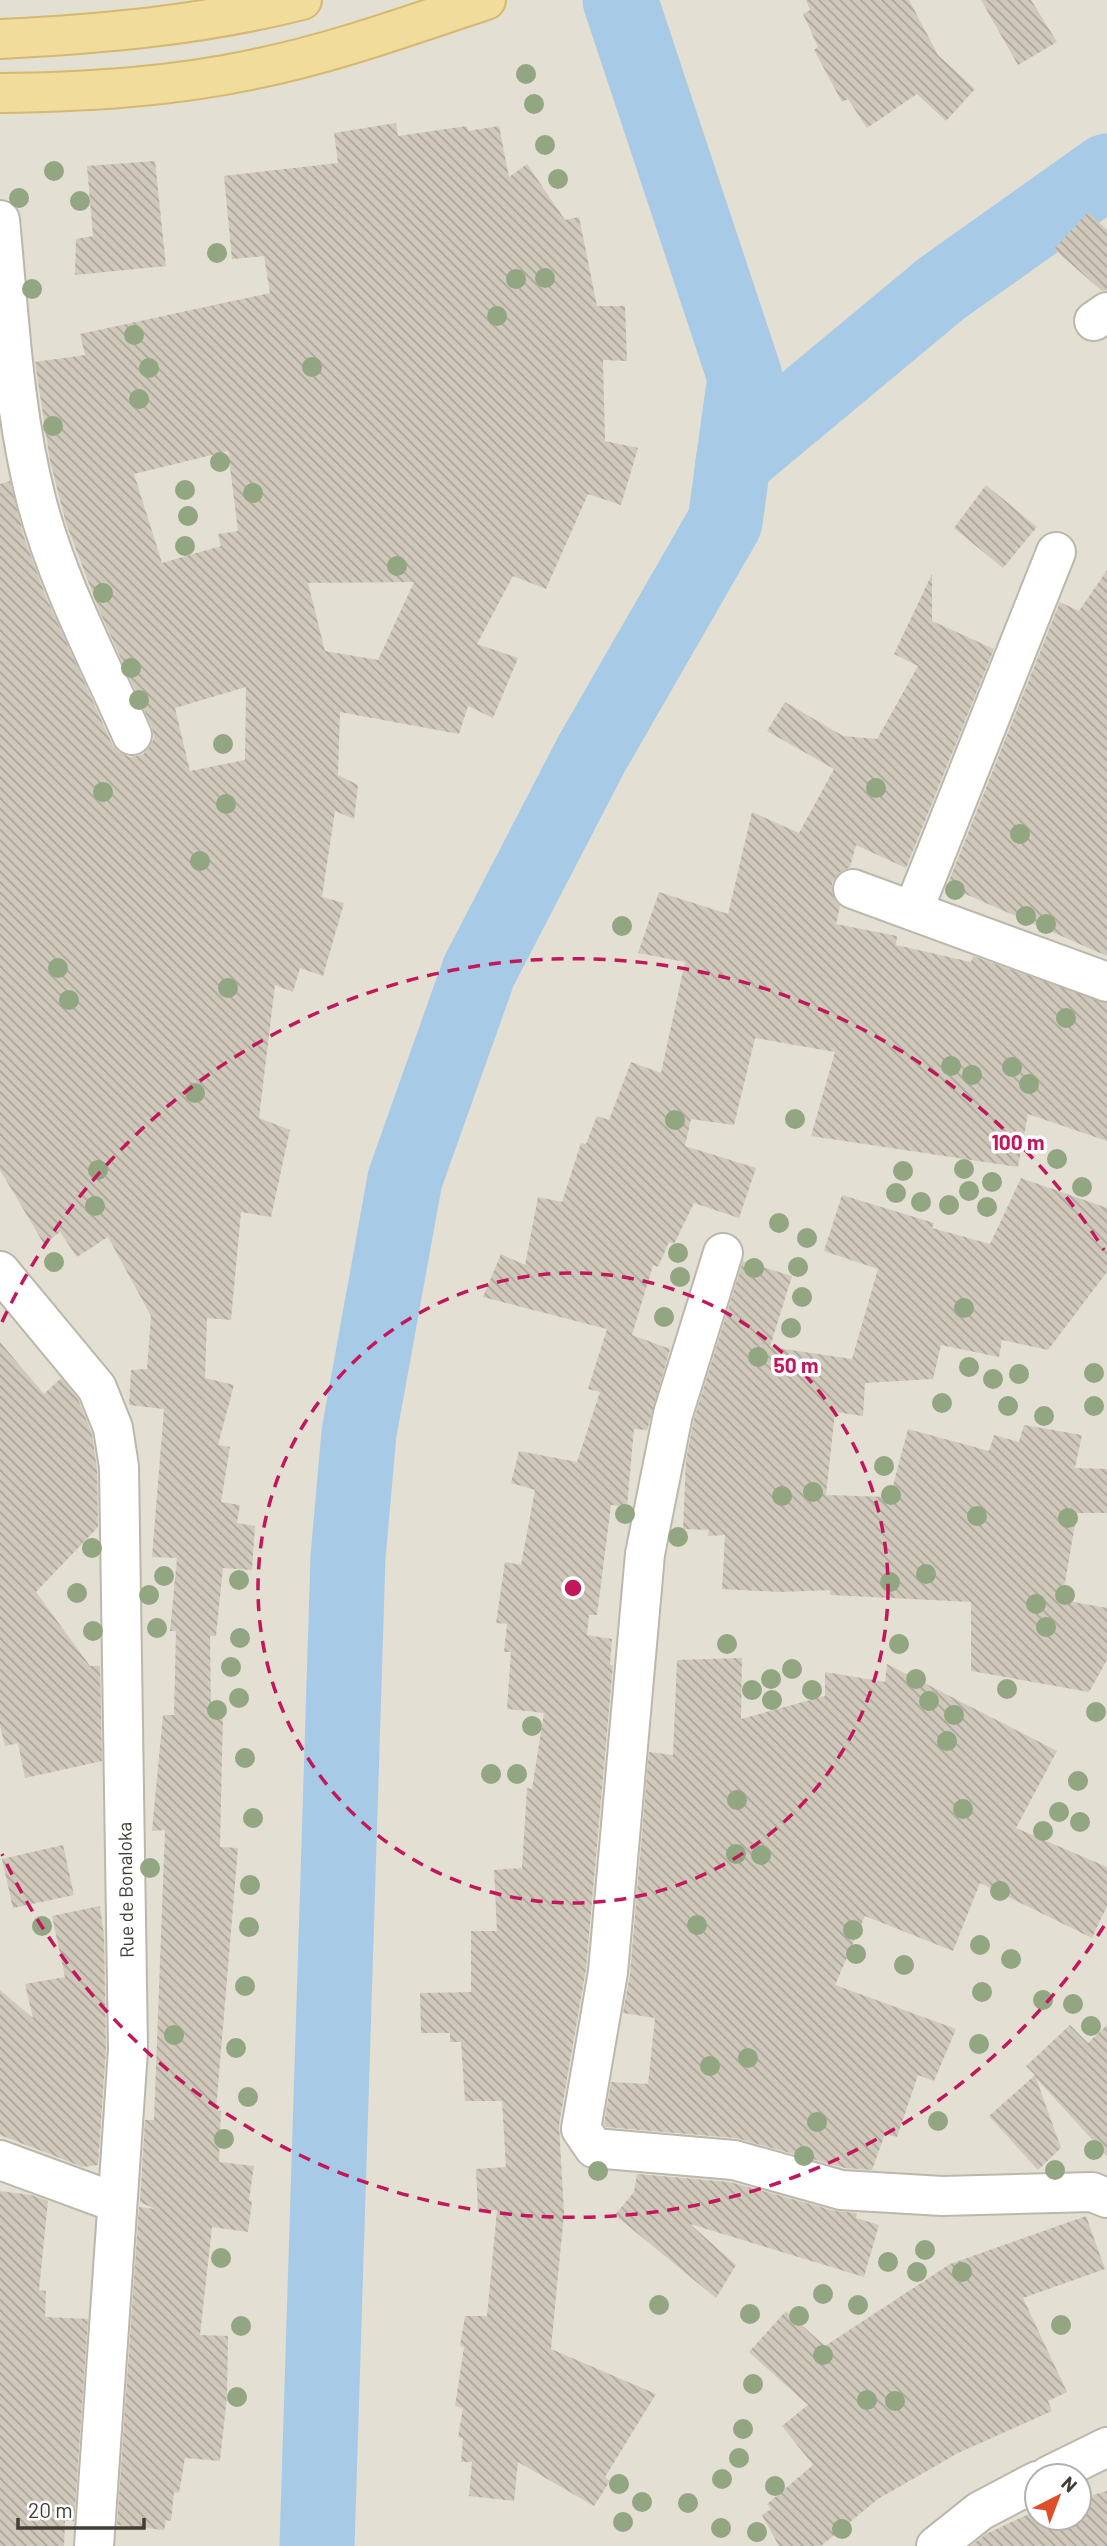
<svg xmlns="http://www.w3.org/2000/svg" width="1107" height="2546" viewBox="0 0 1107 2546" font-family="Barlow,sans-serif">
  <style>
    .residential { fill: #e3dfd3; fill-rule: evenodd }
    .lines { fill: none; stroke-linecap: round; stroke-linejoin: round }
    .river { stroke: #a7cae6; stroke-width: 75 }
    .building { fill: url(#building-back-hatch); fill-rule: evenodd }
    .minor-casing { stroke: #bdb7ab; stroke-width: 42 }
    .major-casing { stroke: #d4b96e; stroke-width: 42 }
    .minor { stroke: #fff; stroke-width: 38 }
    .major { stroke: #f2dc9b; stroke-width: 38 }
    .tree { fill: #91a681 }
    .ring { fill: none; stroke: #c2185b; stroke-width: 3.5; stroke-dasharray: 12 9 }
    .labels { text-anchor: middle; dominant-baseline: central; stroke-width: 7; stroke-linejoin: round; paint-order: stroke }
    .street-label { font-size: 19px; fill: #413d35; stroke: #fff }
    .centre { fill: #c2185b; stroke: #fff; stroke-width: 3.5 }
    .ring-label { font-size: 21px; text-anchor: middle; font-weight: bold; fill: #c2185b; stroke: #fff; stroke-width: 7; stroke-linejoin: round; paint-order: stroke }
  </style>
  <defs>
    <pattern id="building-back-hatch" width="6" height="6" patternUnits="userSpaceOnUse" patternTransform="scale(1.75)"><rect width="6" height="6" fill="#d0c9bb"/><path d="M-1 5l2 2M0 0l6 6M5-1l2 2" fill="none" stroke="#aaa499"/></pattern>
  </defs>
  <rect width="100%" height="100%" fill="#f0ede4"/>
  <path class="residential" d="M0,0h1107v2546h-1107zM1037,2476h42v42h-42z"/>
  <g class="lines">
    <g class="river">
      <path d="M733,462l208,-173 166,-118"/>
      <path d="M317,2546l31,-989 11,-124 46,-254 74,-208 112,-216 134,-233 20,-145 -125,-377"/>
    </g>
  </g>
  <g class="building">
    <path d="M806,0h103l29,55 37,34 -29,32 -29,-27 -50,34 -19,-29 -6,3 -28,-52 4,-3 -15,-33 7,-4z"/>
    <path d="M981,0h50l26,42 -39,23z"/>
    <path d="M396,123l2,13 69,-10 1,5 31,-5 10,51 18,-13 38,56 14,-3 18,89h28l2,55 -24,-1 2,81 33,7 -17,57 -33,-11 -42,95 -33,-13 -36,68 41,14 -25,60 -25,-12 -9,28 -119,-22 -2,63 20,10 -4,34 -19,-8 -13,86 22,6 -21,73 -23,-8 -7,24 -18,-7 -16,133 31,12 -19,87 -30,-5 -10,108 -24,-2 -2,60 29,7 -16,60 12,2 -9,55 19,3 -3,18 18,3 -3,44 -29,-2 -7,68h-6l1,78h12l-3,133 18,1 -22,262 5,1 -2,51 35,4 -5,34 3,1 -4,31 -36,-5 -12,108 28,1 -1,60 -7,65 -35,-3 -6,35 -5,-1 -3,29 -5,-1 -2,10 -47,-5 22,-318 16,2 -15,-7 5,-82h9l11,-290 -13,1 11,-116h11l2,-84h-6l7,-73 -25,-1 12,-148 -35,-4 2,-35 16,-1 4,-53 -43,-79 -31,20 -17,-25 -16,12 -44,-74v-686l10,-3 14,56 22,60 66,147 7,8 10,5 13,-2 7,-7 5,-10 -2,-11 -53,-117 -33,-87 -16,-62 -15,-99 50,-7 -5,-21 190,-41 -6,-37 -32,3 -8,-83 114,-13 -4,-30zM228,451l10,80 -20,3 3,12 -59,17 -28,-89zM414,582l-36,78 -53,-9 -17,-68zM246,687l-1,73 -55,11 -15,-63z"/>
    <path d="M155,161l11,105 -91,9 1,-36 17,-3 -6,-70z"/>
    <path d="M1088,212l19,18v60l-5,1 -48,-42z"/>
    <path d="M986,485l51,42 -34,41 -49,-40z"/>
    <path d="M1107,570v386l-160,-70 113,-284 19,9z"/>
    <path d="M932,574v47l62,28 -88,219 -50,-23 -6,22 -10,5 -8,10v11l8,13 -4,18 61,12 -1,9 75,17 2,-6 134,47v138l-79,-27 -10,53 -207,-31 24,-84 -80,-14 -21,87 -43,-6 -6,27 71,22 -17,50 -45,-15 -20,41 -5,-2 -11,25 -5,-2 -21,70 38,14 -23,81 -13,-1 -7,78 -16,-2 -14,110h-8l-2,20 25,4 -2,26h3l-27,304 -27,156 5,88 -13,136 105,45 -51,83 5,4 -16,25 -76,-44 -4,39 -45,-5 3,-34h-11l2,-24 -5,-1 5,-29 -8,-2 9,-59 -4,-1 5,-30h22l10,-106 -19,1 -2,-42 30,-2 -4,-66h-37l-4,-59h-11v-9h-29l-1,-40 51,-1v-61h26l-3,-61 28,-2 5,-80 5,1 12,-76 -37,-4 4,-57h-7l3,-28 -11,-1 9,-61 16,3 14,-75 -24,-7 8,-32 58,11 23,-70 -12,-3 19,-60 -124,-32 18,-43 24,11 13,-68 24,5 19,-59 5,1 11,-28 12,4 22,-58 30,11 24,-111 -47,-9 21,-61 69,22 24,-102 47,21 35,-64 -67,-38 18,-29 58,34 34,3 41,-73 -24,-12z"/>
    <path d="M1021,1178l86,30v64l-59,78 -46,-10 -3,17 -58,-12 -8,34 -68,4 -2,33 -28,-4 -9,83 64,2 18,-68 81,22 5,-16 25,7 5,-17 58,10 -7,33 32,1v44h-30l-15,87 45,8v52l-18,32 -118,-21v-69l-141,-7v-5l-49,2 -59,-3 3,-54 -17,1 1,-6 -26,-1 3,-69 8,-41 49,-158 49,15 -22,71 82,12 26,-90 -54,-18 18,-56 92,28 -2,5 58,16z"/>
    <path d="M0,1342l44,52 17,-16 17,21 14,35 5,35 1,58 -62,65 54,74h10l2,95 -77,17 -7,-35 -13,3 -5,-21z"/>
    <path d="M742,1658l-1,61 84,-23v-24l60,10 2,-18 170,87 -41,77 91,39v39l-15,32 -112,-55 -27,68 -88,-35 -30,69 121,44 -22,52 -16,-6 -21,62 -12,-3 -13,36 -27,-2 -109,-30 -130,-11 -2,-3 7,-42 37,2 7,-66 -32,-5 7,-39 19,-222 24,3 4,-95z"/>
    <path d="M63,1845l11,50 -61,13 -11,-49z"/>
    <path d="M100,1906l4,30 2,113 -8,116 -15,2 -83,-32v-145l33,28 -8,-34 40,-7 -13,-61z"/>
    <path d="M1070,2025l18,18 19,-18v131l-71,-78 25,70 -23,22 -49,-54 46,-41 -9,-9z"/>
    <path d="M637,2174l93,8 105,29 22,2 -1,5 23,7 -15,52 -174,-53 46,41 -20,33 -101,-83 19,-23z"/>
    <path d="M0,2191l31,4 17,6 -9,89 7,1 -1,26 43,2 -14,202h-9l-1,25h-64z"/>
    <path d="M1086,2216l19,53 -82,29 44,94 -19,9 4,10 -94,42 -80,46 -57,47h-42l-17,-31 9,-6 -4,-5 46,-39 -31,-39 26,-21 -59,-53 37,-41 39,35 125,-82z"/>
    <path d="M1107,2491v55h-136l15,-12 51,-24v8h42v-19z"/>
  </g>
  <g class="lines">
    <defs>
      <g id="minor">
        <path d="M0,220c9,93 13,188 36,279 21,82 62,159 96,236"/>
        <path d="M1094,321l13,-9"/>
        <path d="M853,889l254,93"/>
        <path d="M913,911l143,-359"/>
        <path d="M723,1253l-50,161 -28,140 -37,418 -27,157 13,19 140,12 107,30 101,6 150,-4 15,6"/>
        <path d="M0,1271l97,117 16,40 6,39 9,583 -34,496"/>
        <path d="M0,2160l117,43"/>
        <path d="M1048,2476l59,-29"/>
        <path d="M936,2546l44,-35 57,-30"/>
      </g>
      <g id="major">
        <path d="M0,39c102,-5 203,-14 302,-39"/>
        <path d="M0,93c86,-1 171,-6 255,-24 79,-16 155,-44 231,-69"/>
      </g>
    </defs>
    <use href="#minor" class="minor-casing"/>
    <use href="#major" class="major-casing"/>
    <use href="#minor" class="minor"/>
    <use href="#major" class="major"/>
  </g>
  <g class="tree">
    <circle cx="526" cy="74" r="10"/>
    <circle cx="534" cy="104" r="10"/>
    <circle cx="545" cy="145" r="10"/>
    <circle cx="54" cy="171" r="10"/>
    <circle cx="558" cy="179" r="10"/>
    <circle cx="19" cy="198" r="10"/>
    <circle cx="80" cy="201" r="10"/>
    <circle cx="217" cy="253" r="10"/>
    <circle cx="545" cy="278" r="10"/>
    <circle cx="516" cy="279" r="10"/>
    <circle cx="32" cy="289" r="10"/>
    <circle cx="497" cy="316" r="10"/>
    <circle cx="134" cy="335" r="10"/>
    <circle cx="312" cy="367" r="10"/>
    <circle cx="149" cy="368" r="10"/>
    <circle cx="139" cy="399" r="10"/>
    <circle cx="53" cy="426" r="10"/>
    <circle cx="220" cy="462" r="10"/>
    <circle cx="185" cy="490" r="10"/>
    <circle cx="253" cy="493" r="10"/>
    <circle cx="188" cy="516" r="10"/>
    <circle cx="185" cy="546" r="10"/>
    <circle cx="397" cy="566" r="10"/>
    <circle cx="103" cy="593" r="10"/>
    <circle cx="131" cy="668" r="10"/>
    <circle cx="139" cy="700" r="10"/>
    <circle cx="223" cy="744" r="10"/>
    <circle cx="876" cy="788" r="10"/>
    <circle cx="103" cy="792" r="10"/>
    <circle cx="226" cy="804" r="10"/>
    <circle cx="1020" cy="834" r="10"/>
    <circle cx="200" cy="861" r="10"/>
    <circle cx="955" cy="890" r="10"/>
    <circle cx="1026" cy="916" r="10"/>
    <circle cx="1046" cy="924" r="10"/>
    <circle cx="622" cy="926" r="10"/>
    <circle cx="58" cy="968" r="10"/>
    <circle cx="228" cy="988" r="10"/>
    <circle cx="69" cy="1000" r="10"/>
    <circle cx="1066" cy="1018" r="10"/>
    <circle cx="951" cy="1066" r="10"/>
    <circle cx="1012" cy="1067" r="10"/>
    <circle cx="972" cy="1075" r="10"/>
    <circle cx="1029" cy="1084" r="10"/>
    <circle cx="195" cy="1093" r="10"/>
    <circle cx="795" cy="1119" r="10"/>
    <circle cx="675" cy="1120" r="10"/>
    <circle cx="1057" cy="1159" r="10"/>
    <circle cx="964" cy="1169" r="10"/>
    <circle cx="98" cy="1170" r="10"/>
    <circle cx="903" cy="1171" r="10"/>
    <circle cx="992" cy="1182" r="10"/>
    <circle cx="1082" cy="1187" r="10"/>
    <circle cx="969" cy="1191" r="10"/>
    <circle cx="896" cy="1193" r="10"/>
    <circle cx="921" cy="1202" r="10"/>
    <circle cx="949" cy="1205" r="10"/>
    <circle cx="95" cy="1206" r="10"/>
    <circle cx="987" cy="1207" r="10"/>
    <circle cx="779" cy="1223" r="10"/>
    <circle cx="807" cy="1238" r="10"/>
    <circle cx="678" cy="1253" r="10"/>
    <circle cx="54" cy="1262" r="10"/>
    <circle cx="798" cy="1267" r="10"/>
    <circle cx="754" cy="1268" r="10"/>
    <circle cx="680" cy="1277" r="10"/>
    <circle cx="802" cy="1297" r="10"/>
    <circle cx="964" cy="1308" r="10"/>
    <circle cx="664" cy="1317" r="10"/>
    <circle cx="791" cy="1328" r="10"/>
    <circle cx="758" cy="1357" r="10"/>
    <circle cx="969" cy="1367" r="10"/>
    <circle cx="1094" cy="1373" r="10"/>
    <circle cx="1019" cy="1374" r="10"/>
    <circle cx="993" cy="1379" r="10"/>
    <circle cx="942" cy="1403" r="10"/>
    <circle cx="1008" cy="1406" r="10"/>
    <circle cx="1094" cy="1406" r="10"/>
    <circle cx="1044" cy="1416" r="10"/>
    <circle cx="884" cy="1466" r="10"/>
    <circle cx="813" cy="1492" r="10"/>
    <circle cx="891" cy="1495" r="10"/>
    <circle cx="782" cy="1496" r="10"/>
    <circle cx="625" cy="1514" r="10"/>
    <circle cx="977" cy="1516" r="10"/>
    <circle cx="1068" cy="1518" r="10"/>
    <circle cx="678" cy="1537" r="10"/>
    <circle cx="92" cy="1548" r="10"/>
    <circle cx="926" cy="1574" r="10"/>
    <circle cx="164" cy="1576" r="10"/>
    <circle cx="239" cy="1580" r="10"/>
    <circle cx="890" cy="1582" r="10"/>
    <circle cx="77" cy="1593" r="10"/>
    <circle cx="149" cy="1595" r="10"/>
    <circle cx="1065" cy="1595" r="10"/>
    <circle cx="1036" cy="1604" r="10"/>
    <circle cx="1046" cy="1627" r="10"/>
    <circle cx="157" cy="1628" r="10"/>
    <circle cx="93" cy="1631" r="10"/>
    <circle cx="240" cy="1638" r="10"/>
    <circle cx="727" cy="1644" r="10"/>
    <circle cx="899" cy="1644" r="10"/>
    <circle cx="231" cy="1667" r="10"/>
    <circle cx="792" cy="1669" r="10"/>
    <circle cx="771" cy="1679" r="10"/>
    <circle cx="916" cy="1679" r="10"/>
    <circle cx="1007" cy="1689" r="10"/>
    <circle cx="752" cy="1690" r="10"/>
    <circle cx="812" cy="1690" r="10"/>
    <circle cx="239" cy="1698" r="10"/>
    <circle cx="772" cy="1700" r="10"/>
    <circle cx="929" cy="1701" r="10"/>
    <circle cx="217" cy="1710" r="10"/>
    <circle cx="1096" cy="1712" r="10"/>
    <circle cx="954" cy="1715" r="10"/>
    <circle cx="532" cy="1726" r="10"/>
    <circle cx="947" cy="1741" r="10"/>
    <circle cx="245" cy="1758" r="10"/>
    <circle cx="491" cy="1774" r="10"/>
    <circle cx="517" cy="1774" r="10"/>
    <circle cx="1078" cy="1781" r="10"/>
    <circle cx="737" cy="1800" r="10"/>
    <circle cx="963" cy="1809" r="10"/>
    <circle cx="1059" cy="1812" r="10"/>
    <circle cx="253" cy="1818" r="10"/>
    <circle cx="1080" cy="1822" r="10"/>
    <circle cx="1043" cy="1831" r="10"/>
    <circle cx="736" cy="1854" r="10"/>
    <circle cx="761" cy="1855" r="10"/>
    <circle cx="150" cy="1868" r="10"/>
    <circle cx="250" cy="1885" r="10"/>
    <circle cx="1000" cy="1891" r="10"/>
    <circle cx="697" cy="1925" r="10"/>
    <circle cx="42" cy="1926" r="10"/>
    <circle cx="249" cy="1927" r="10"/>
    <circle cx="853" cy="1930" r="10"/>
    <circle cx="980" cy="1945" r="10"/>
    <circle cx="856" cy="1954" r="10"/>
    <circle cx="1011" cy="1959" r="10"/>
    <circle cx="904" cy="1965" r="10"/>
    <circle cx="245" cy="1986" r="10"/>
    <circle cx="982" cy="1992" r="10"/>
    <circle cx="1043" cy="2000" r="10"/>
    <circle cx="1073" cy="2004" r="10"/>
    <circle cx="1091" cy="2026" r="10"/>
    <circle cx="174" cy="2035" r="10"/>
    <circle cx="979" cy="2044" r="10"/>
    <circle cx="236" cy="2048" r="10"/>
    <circle cx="748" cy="2058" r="10"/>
    <circle cx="710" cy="2066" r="10"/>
    <circle cx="248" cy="2097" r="10"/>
    <circle cx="938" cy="2121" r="10"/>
    <circle cx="817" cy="2122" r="10"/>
    <circle cx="224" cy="2139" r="10"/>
    <circle cx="1094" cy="2150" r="10"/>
    <circle cx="804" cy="2156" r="10"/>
    <circle cx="1055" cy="2170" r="10"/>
    <circle cx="598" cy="2171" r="10"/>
    <circle cx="925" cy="2250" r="10"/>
    <circle cx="221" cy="2258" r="10"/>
    <circle cx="888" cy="2262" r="10"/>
    <circle cx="917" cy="2272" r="10"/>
    <circle cx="962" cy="2272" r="10"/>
    <circle cx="823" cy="2294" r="10"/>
    <circle cx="659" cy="2305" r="10"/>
    <circle cx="858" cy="2305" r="10"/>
    <circle cx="750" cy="2314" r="10"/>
    <circle cx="799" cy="2316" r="10"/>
    <circle cx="1061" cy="2325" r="10"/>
    <circle cx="241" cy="2326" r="10"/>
    <circle cx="823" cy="2355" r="10"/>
    <circle cx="753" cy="2384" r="10"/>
    <circle cx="237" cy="2397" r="10"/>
    <circle cx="867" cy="2400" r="10"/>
    <circle cx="895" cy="2401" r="10"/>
    <circle cx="743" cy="2429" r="10"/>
    <circle cx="739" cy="2458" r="10"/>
    <circle cx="722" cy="2479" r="10"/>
    <circle cx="619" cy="2484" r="10"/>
    <circle cx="775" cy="2486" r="10"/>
    <circle cx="642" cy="2502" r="10"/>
    <circle cx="688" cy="2503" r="10"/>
    <circle cx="623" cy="2522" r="10"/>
    <circle cx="721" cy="2528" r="10"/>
    <circle cx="842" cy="2529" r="10"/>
    <circle cx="757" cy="2532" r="10"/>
  </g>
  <g class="ring">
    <circle cx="573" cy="1588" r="315"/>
    <path d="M1104 1926A630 630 0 0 1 2 1854M2 1322A630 630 0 0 1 1104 1250"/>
  </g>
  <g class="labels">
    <g class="street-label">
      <text transform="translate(125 1890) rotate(-91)">Rue de Bonaloka</text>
    </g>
  </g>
  <circle cx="573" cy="1588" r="10" class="centre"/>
  <g class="ring-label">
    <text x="1018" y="1150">100 m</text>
    <text x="796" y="1373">50 m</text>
  </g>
  <g transform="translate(1058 2497) rotate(42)"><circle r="33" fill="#ffffff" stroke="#b3b1ae" stroke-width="2"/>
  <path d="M0-5L12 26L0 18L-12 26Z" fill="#e04d2b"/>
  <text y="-10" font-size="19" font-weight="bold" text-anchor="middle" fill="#413d35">N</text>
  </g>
  <path d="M18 2518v10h126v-10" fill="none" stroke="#413d35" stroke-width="3.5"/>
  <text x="28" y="2518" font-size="21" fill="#413d35" stroke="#ffffff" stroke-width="5" paint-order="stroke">20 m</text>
</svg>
